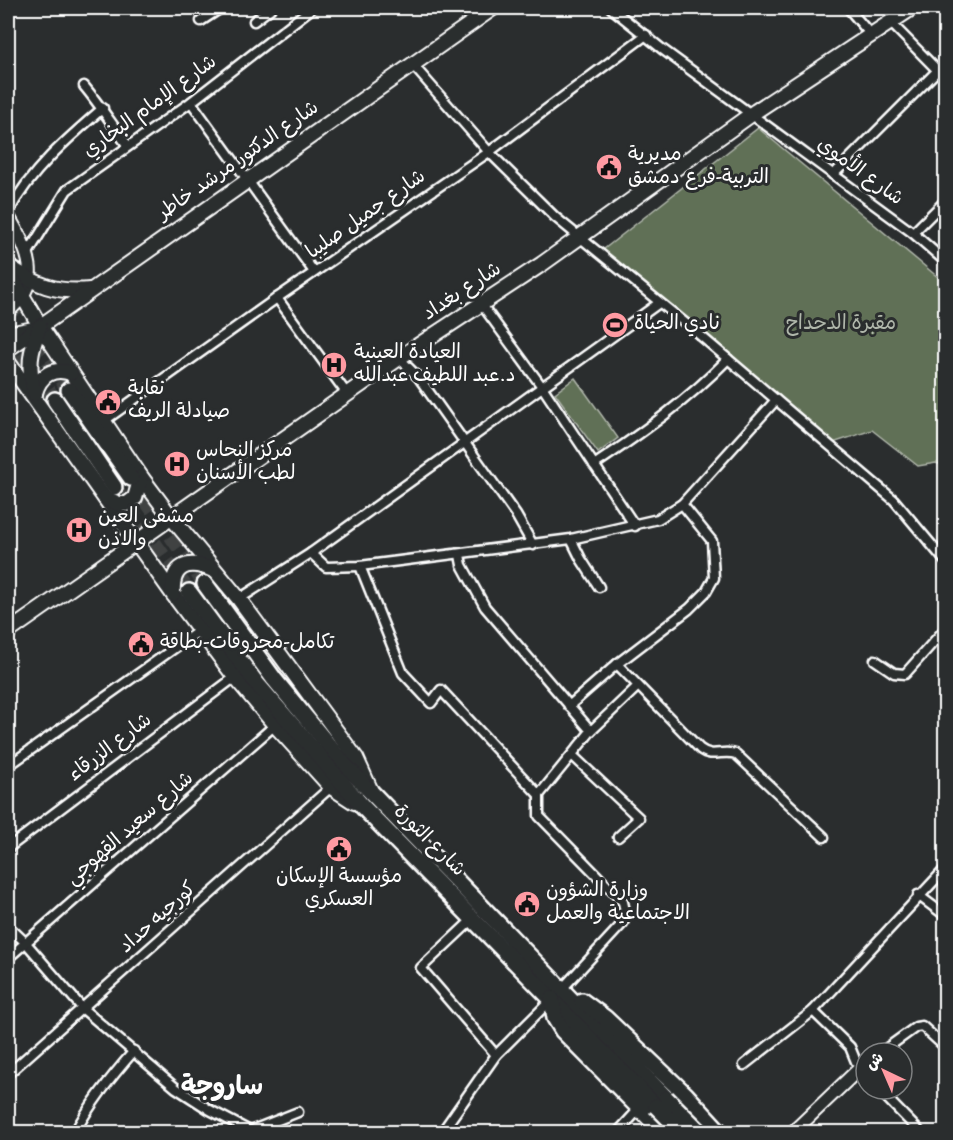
<svg xmlns="http://www.w3.org/2000/svg" width="953" height="1140" viewBox="0 0 953 1140" font-family="'Gochi Hand','Playpen Sans Arabic',sans-serif">
  <style>
    .green { fill: #616f57; stroke: #b0b7ab; stroke-width: 1.5 }
    .lines { fill: none; stroke-linecap: round; stroke-linejoin: round }
    .highway-tunnel { stroke: #3f4243; stroke-width: 15; stroke-dasharray: 15 8; stroke-linecap: butt }
    .street-casing { stroke: #fff; stroke-width: 13 }
    .secondary-casing { stroke: #fff; stroke-width: 16 }
    .primary-casing { stroke: #fff; stroke-width: 18 }
    .highway-casing { stroke: #fff; stroke-width: 20 }
    .street { stroke: #2a2d2e; stroke-width: 8 }
    .secondary { stroke: #2a2d2e; stroke-width: 12 }
    .primary { stroke: #2a2d2e; stroke-width: 14 }
    .highway { stroke: #2a2d2e; stroke-width: 15 }
    .highway-bridge-casing { stroke: #fff; stroke-width: 20; stroke-linecap: butt }
    .highway-bridge { stroke: #2a2d2e; stroke-width: 15 }
    .labels { text-anchor: middle; dominant-baseline: central; stroke-width: 6; stroke-linejoin: round; paint-order: stroke }
    .street-label { font-size: 20px; fill: #fff; stroke: #2a2d2e }
    .poi-label { font-size: 20px; fill: #fff; stroke: #2a2d2e; text-anchor: start }
    .park-label { font-size: 20px; fill: #b0b7ab; stroke: #2a2d2e }
    .district-label { font-size: 26px; font-weight: bold; fill: #fff; stroke: #2a2d2e }
  </style>
  <rect width="100%" height="100%" fill="#2a2d2e"/>
  <filter id="ink" filterUnits="userSpaceOnUse"><feTurbulence type="fractalNoise" baseFrequency=".0167" numOctaves="2"/><feDisplacementMap in="SourceGraphic" scale="12" xChannelSelector="R" yChannelSelector="G"/><feConvolveMatrix kernelMatrix="1 2 1 2 8 2 1 2 1" color-interpolation-filters="sRGB"/></filter>
  <g filter="url(#ink)">
    <g class="green">
      <path d="M758,128l187,155v183l-9,-3 -18,3 -46,-36 -42,14 -231,-191z"/>
      <path d="M575,378l43,60 -20,15 -43,-60z"/>
    </g>
    <g class="lines">
      <g class="highway-tunnel">
        <path d="M8,304l61,86"/>
        <path d="M8,334l47,66"/>
        <path d="M131,479l74,105"/>
        <path d="M114,487l75,105"/>
      </g>
      <defs>
        <g id="street">
          <path d="M611,8l51,41 251,184 33,29"/>
          <path d="M848,8l23,27"/>
          <path d="M201,21l20,-13"/>
          <path d="M254,21l17,-13"/>
          <path d="M890,22l56,57"/>
          <path d="M412,64l77,88 66,65 140,114 199,169 52,62"/>
          <path d="M84,86c16,19 29,40 44,60"/>
          <path d="M191,102l123,170"/>
          <path d="M833,175l104,-104"/>
          <path d="M8,213c22,-42 59,-74 95,-105"/>
          <path d="M913,233l33,-33"/>
          <path d="M28,253l39,-63 124,-88 121,-94"/>
          <path d="M277,298l70,96"/>
          <path d="M482,305l61,83 92,138"/>
          <path d="M399,358l20,20 97,137 17,30"/>
          <path d="M104,421l173,-123 212,-146 157,-117"/>
          <path d="M594,465c48,-32 94,-65 134,-106"/>
          <path d="M571,539l10,20 18,28"/>
          <path d="M311,553l15,14 34,-1 211,-27 87,-20 24,-15 94,-104"/>
          <path d="M460,555l2,10 23,42 106,124"/>
          <path d="M360,566l43,107 28,30 10,-13 98,105"/>
          <path d="M239,599l72,-46 348,-250"/>
          <path d="M875,660l19,13 11,1 41,-46"/>
          <path d="M617,664l83,85c13,10 22,0 36,5l88,83"/>
          <path d="M569,706l48,-42 72,-55 17,-17 8,-14 -2,-37 -30,-37"/>
          <path d="M572,755l67,63 -21,19"/>
          <path d="M8,766l192,-136"/>
          <path d="M8,848l227,-171"/>
          <path d="M918,895l28,21"/>
          <path d="M474,918l-53,50 75,87"/>
          <path d="M8,926l18,17 57,66 93,79 34,22 40,21"/>
          <path d="M8,958l267,-233"/>
          <path d="M562,989l61,-66 3,-8 -3,-13 -84,-86v-21l52,-64 47,-45"/>
          <path d="M813,1011l37,36 9,22 7,7"/>
          <path d="M880,1053l36,-26 6,-1 24,22"/>
          <path d="M744,1065l69,-54 133,-143"/>
          <path d="M8,1074l323,-287"/>
          <path d="M878,1089l42,43"/>
          <path d="M250,1131l48,-19"/>
          <path d="M75,1132c16,-30 36,-55 59,-81"/>
          <path d="M447,1132l-3,-3 52,-74 56,-56"/>
          <path d="M618,1132l21,-23"/>
        </g>
        <g id="secondary">
          <path d="M8,216c20,34 37,65 0,95"/>
          <path d="M8,333l31,-6"/>
          <path d="M793,1132l66,-63"/>
        </g>
        <g id="primary">
          <path d="M8,266c29,19 46,27 82,24"/>
          <path d="M8,271l32,55 101,151 30,40 68,82 117,159 14,31"/>
          <path d="M8,349l485,-341"/>
          <path d="M8,362l165,232 62,83 40,48 56,62 23,15"/>
          <path d="M35,393c5,-18 18,-26 36,-20"/>
          <path d="M35,394c-8,-27 -5,-42 5,-68"/>
          <path d="M105,498l14,6h8l8,-6 6,-21"/>
          <path d="M173,594c-2,-29 15,-35 40,-24"/>
          <path d="M8,632l391,-274 143,-94 214,-153 156,-103"/>
        </g>
        <g id="highway">
          <path d="M69,390l62,88"/>
          <path d="M55,400l59,87"/>
          <path d="M205,584l69,95 70,85 322,334"/>
          <path d="M189,592l68,92 106,123 293,299"/>
          <path d="M552,999l3,19 8,13 100,101"/>
          <path d="M582,1001l23,17 81,77 34,37"/>
        </g>
      </defs>
      <use href="#street" class="street-casing"/>
      <use href="#secondary" class="secondary-casing"/>
      <use href="#primary" class="primary-casing"/>
      <use href="#highway" class="highway-casing"/>
      <use href="#street" class="street"/>
      <use href="#secondary" class="secondary"/>
      <use href="#primary" class="primary"/>
      <use href="#highway" class="highway"/>
      <defs>
        <g id="highway-bridge">
          <path d="M666,1098l34,34"/>
          <path d="M656,1106l26,26"/>
        </g>
      </defs>
      <use href="#highway-bridge" class="highway-bridge-casing"/>
      <use href="#highway-bridge" class="highway-bridge"/>
    </g>
  </g>
  <defs>
    <symbol id="civic-disc" viewBox="-11 -11 22 22"><circle r="9.5" fill="#ff9aa2" stroke="#2a2d2e"/><path d="M-.6-6.5H3V-4.5H.6V-3L4-1V1h2V6H-6V1h2V-1L-.6-3ZM-1.2 2.5V6h2.4V2.5Z" fill="#111"/></symbol>
    <symbol id="stadium-disc" viewBox="-11 -11 22 22"><circle r="9.5" fill="#ff9aa2" stroke="#2a2d2e"/><path d="M0-5a6.5 5 0 1 0 0 10a6.5 5 0 1 0 0-10ZM-3.5-1.8h7v3.6h-7Z" fill="#111"/></symbol>
    <symbol id="hospital-disc" viewBox="-11 -11 22 22"><circle r="9.5" fill="#ff9aa2" stroke="#2a2d2e"/><path d="M-5-5h3v3.5h4V-5h3V5h-3V1.5h-4V5h-3Z" fill="#111"/></symbol>
  </defs>
  <g fill-rule="evenodd">
    <use href="#civic-disc" x="594" y="152" width="30" height="30"/>
    <use href="#stadium-disc" x="600" y="310" width="30" height="30"/>
    <use href="#hospital-disc" x="319" y="350" width="30" height="30"/>
    <use href="#civic-disc" x="93" y="387" width="30" height="30"/>
    <use href="#hospital-disc" x="162" y="449" width="30" height="30"/>
    <use href="#hospital-disc" x="64" y="515" width="30" height="30"/>
    <use href="#civic-disc" x="126" y="629" width="30" height="30"/>
    <use href="#civic-disc" x="324" y="834" width="30" height="30"/>
    <use href="#civic-disc" x="512" y="889" width="30" height="30"/>
  </g>
  <g class="labels">
    <g class="street-label">
      <text transform="translate(151 108) rotate(-36)">شارع الإمام البخاري</text>
      <text transform="translate(239 162) rotate(-35)">شارع الدكتور مرشد خاطر</text>
      <text transform="translate(859 173) rotate(36)">شارع الأموي</text>
      <text transform="translate(367 216) rotate(-35)">شارع جميل صليبا</text>
      <text transform="translate(463 293) rotate(-33)">شارع بغداد</text>
      <text transform="translate(111 749) rotate(-37)">شارع الزرقاء</text>
      <text transform="translate(131 830) rotate(-41)">شارع سعيد القهوجي</text>
      <text transform="translate(428 842) rotate(45)">شارع الثورة</text>
      <text transform="translate(159 919) rotate(-42)">كورجيه حداد</text>
    </g>
    <g class="poi-label">
      <text x="628" y="156">مديرية<tspan x="628" dy="23">التربية-فرع دمشق</tspan></text>
      <text x="634" y="325">نادي الحياة</text>
      <text x="354" y="354">العيادة العينية<tspan x="354" dy="23">د.عبد اللطيف عبدالله</tspan></text>
      <text x="128" y="390">نقابة<tspan x="128" dy="23">صيادلة الريف</tspan></text>
      <text x="196" y="452">مركز النحاس<tspan x="196" dy="23">لطب الأسنان</tspan></text>
      <text x="98" y="518">مشفى العين<tspan x="98" dy="23">والاذن</tspan></text>
      <text x="160" y="644">تكامل-محروقات-بطاقة</text>
      <text x="339" y="878" text-anchor="middle">مؤسسة الإسكان<tspan x="339" dy="23">العسكري</tspan></text>
      <text x="546" y="892">وزارة الشؤون<tspan x="546" dy="23">الاجتماعية والعمل</tspan></text>
    </g>
    <g class="park-label">
      <text x="841" y="325">مقبرة الدحداح</text>
    </g>
    <g class="district-label">
      <text x="222" y="1089">ساروجة</text>
    </g>
  </g>
  <rect width="953" height="1140" fill="none" stroke="#2a2d2e" stroke-width="30"/>
  <rect x="15" y="15" width="923" height="1110" fill="none" stroke="#fff" stroke-width="2" filter="url(#ink)"/>
  <g transform="translate(884 1071) rotate(316)"><circle r="28" fill="#2a2d2e" stroke="#7f8182" stroke-width="1.5"/>
  <path d="M0-4.5L10 22L0 15L-10 22Z" fill="#ff9aa2"/>
  <text y="-9" font-size="16" font-weight="bold" text-anchor="middle" fill="#ffffff">ش</text>
  </g>
</svg>
